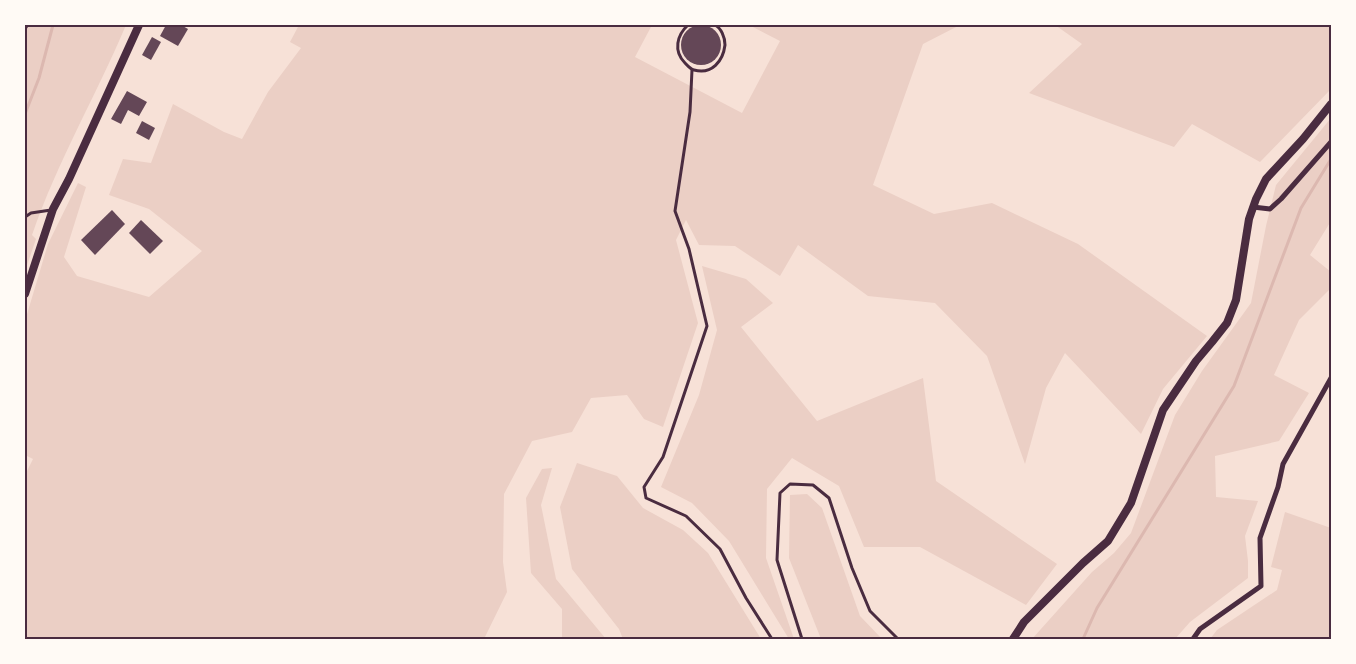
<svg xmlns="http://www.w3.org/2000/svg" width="1356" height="664" viewBox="0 0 1356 664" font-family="Arial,sans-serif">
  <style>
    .green { fill: #ebcfc5 }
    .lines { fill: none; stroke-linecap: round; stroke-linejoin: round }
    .stream { stroke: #dcb8b0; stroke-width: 3 }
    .building { fill: #644757 }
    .path { stroke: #4a2c40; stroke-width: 2 }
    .service { stroke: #4a2c40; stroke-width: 3 }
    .minor { stroke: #4a2c40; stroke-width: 5 }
    .tertiary { stroke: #4a2c40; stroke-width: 8 }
    .neatline { fill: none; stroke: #4a2c40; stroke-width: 2 }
  </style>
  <rect width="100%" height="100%" fill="#f7e1d7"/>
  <g class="green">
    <path d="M25,25h101c-30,71 -69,137 -94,210l4,4 -11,32z"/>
    <path d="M299,25h353l-17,32 107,56 38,-72 -31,-16h211l-37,19 -50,141 61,29 58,-11 86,41 129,92 -44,53 -22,45 -76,-81 -19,35 -21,76 -38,-108 -52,-53 -67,-7 -70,-51 -18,31 -45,-30 -36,-1 -13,-25 -10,20 22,83 -35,104 -19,-8 -17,-24 -36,3 -19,34 -40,9 -28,53 -1,68 4,30 -23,47h-459v-164l8,-16 -8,-4v-134l23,-77 30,-61 8,4 -22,70 13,19 72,21 53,-46 -53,-42 -40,-14 14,-36 28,4 22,-59 51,28 18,7 26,-47 33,-44 -11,-6z"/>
    <path d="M1055,25h276v64l-71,73 -68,-38 -18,23 -145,-54 53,-49z"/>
    <path d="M1331,118v103l-21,34 21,17v16l-32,32 -25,55 35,18 -30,48 -64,15 1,41 42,4 -13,35 3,25v17l-58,44 -15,17h-143l60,-67 22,-19 17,-20 44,-118 27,-44 49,-68 15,-77 10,-41z"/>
    <path d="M702,266l44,13 27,24 -32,24 76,94 106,-43 13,103 121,83 -31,41 -106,-58h-56l-25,-61 -47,-28 -25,31 -1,69 28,81h-5l-60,-98 -37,-38 -31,-16 38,-92 18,-65z"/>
    <path d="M577,463l40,13 26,32 40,22 25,23 53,86h-138l-4,-10 -47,-60 -12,-62z"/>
    <path d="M552,468l-11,37 15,74 50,60h-44v-30l-31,-36 -5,-75 16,-29z"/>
    <path d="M807,494l15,14 38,108 22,23h-61l-32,-81 1,-63z"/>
    <path d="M1285,512l46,16v111h-121l7,-9 60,-40 5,-20 -11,-3z"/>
  </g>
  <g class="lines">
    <g class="stream">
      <path d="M25,114l14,-36 14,-53"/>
      <path d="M1083,639l14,-31 137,-222 67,-178 30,-49"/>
    </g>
  </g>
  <g class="building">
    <path d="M166,25h15l7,4 -10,17 -18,-10z"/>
    <circle cx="701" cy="45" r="20"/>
    <path d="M152,37l9,5 -10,18 -9,-5z"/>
    <path d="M127,91l20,11 -8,14 -11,-6 -7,14 -10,-5z"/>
    <path d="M142,121l13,7 -6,12 -13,-7z"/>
    <path d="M112,210l13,14 -30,31 -14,-15z"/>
    <path d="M141,220l22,21 -13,13 -21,-21z"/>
  </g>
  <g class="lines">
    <path class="path" d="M25,30l3,-5"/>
    <g class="service">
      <path d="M688,25c-11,10 -15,26 -3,38 2,2 5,6 9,7 18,5 29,-9 31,-25 0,-8 -4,-17 -10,-20"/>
      <path d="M692,70l-2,42 -15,99 14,38 18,77 -44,131 -19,30 2,11 40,18 34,33 26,49 26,41"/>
      <path d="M25,217l6,-4 20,-3"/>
      <path d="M802,639l-25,-79 3,-67 10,-9 23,1 16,13 23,70 18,43 28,28"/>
    </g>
    <g class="minor">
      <path d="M1253,207l17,2 11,-10 50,-57"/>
      <path d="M1193,639l7,-10 61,-43 -1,-48 18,-51 5,-23 48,-86"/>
    </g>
    <g class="tertiary">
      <path d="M25,294l28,-85 16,-30 70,-154"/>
      <path d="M1013,639l11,-17 59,-59 25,-22 23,-38 32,-93 33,-49 16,-19 15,-19 9,-23 13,-81 7,-20 10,-20 37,-40 28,-35"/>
    </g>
  </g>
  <rect width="1356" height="664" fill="none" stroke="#fffaf5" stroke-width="52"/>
  <rect x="26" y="26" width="1304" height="612" class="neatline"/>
</svg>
